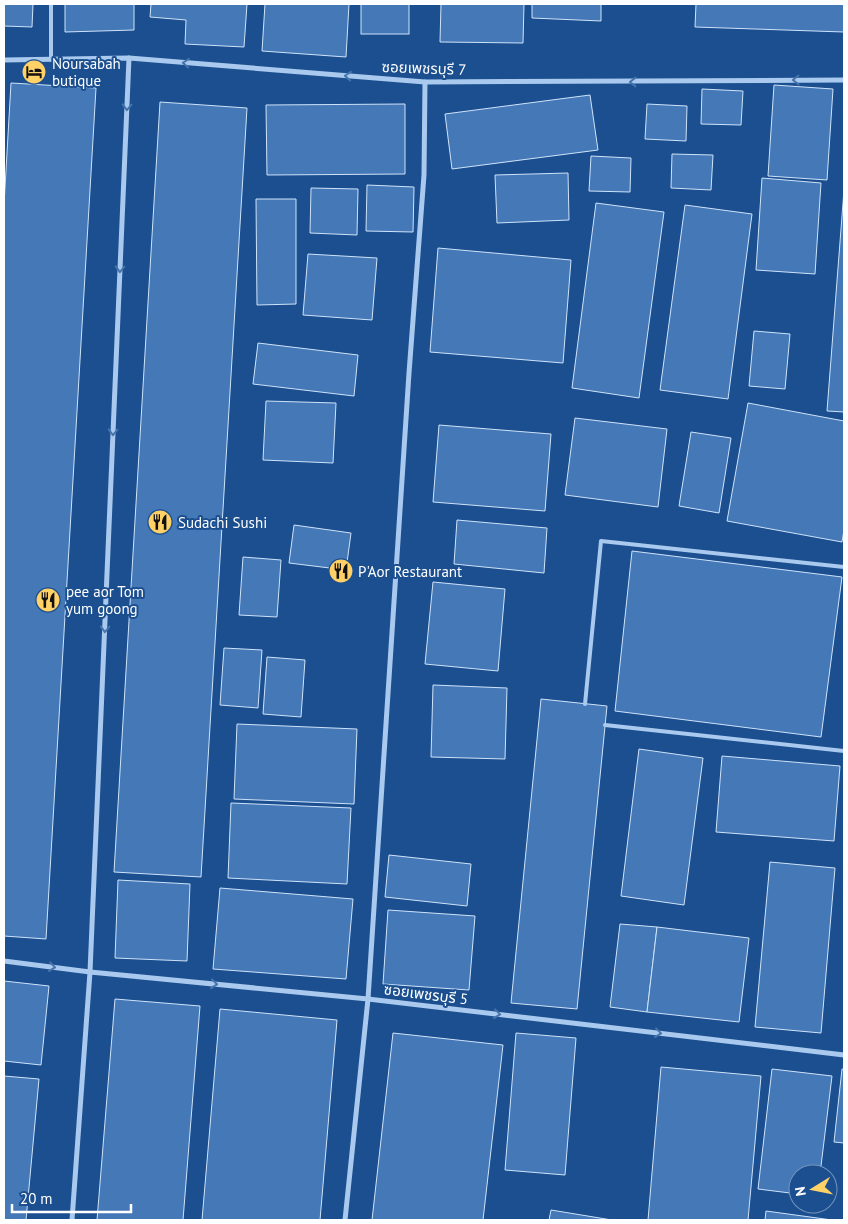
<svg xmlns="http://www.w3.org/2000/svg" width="848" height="1224" viewBox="0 0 848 1224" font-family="'PT Sans','Noto Sans Thai',sans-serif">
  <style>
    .building { fill: #4478b7; stroke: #cfe3fa }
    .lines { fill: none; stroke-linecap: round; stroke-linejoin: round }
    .lane { stroke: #a9c9ee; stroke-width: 4 }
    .street { stroke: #a9c9ee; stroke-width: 5 }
    .oneway { stroke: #4674ac }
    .labels { text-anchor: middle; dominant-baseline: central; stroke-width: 4; stroke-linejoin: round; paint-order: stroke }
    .poi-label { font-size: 15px; fill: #fff; stroke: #1b4f8f; text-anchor: start }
    .street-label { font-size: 15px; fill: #fff; stroke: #1b4f8f }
  </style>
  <rect width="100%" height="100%" fill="#1b4f8f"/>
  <g class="building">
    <path d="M4,4h29l-1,23 -28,-1z"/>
    <path d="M65,4h69v26l-69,2z"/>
    <path d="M151,4h96l-3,43 -59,-3 1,-24 -36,-3z"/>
    <path d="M265,4h84l-3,53 -84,-6z"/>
    <rect x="361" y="4" width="48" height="30"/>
    <path d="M441,4h83l-1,39 -83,-1z"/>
    <path d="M532,4h69v17l-69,-3z"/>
    <path d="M696,4h148v28l-149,-5z"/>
    <path d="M11,83l85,5 -50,851 -42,-3v-731z"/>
    <path d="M774,85l59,4 -6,91 -59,-4z"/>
    <path d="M702,89l41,2 -2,34 -40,-1z"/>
    <path d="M590,95l8,55 -146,19 -7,-55z"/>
    <path d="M160,102l87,6 -46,769 -87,-5z"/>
    <path d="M405,104v70l-138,1 -1,-70z"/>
    <path d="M647,104l40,2 -1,35 -41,-2z"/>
    <path d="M672,154l41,1 -2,35 -40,-2z"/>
    <path d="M591,156l40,2 -1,34 -41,-1z"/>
    <path d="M568,173l1,47 -72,3 -2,-48z"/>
    <path d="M762,178l59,5 -6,91 -59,-4z"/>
    <path d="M367,185l47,2 -1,45 -47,-1z"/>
    <path d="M311,188l47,1 -1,46 -47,-2z"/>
    <path d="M844,190v222l-17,-1z"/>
    <path d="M256,199h40v105l-39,1z"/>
    <path d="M596,203l68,9 -25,186 -67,-10z"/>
    <path d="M685,205l67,9 -24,185 -68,-9z"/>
    <path d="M438,248l133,12 -8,103 -133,-11z"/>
    <path d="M308,254l69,4 -5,62 -69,-5z"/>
    <path d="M754,331l36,3 -5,55 -36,-3z"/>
    <path d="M258,343l100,12 -4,41 -101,-12z"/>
    <path d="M266,401l70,2 -3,60 -70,-3z"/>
    <path d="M748,403l96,18v109l-2,12 -115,-21z"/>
    <path d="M575,418l92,11 -9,78 -93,-12z"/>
    <path d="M439,425l112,9 -6,77 -112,-9z"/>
    <path d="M691,432l40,6 -12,75 -40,-7z"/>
    <path d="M457,520l90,8 -3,45 -90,-9z"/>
    <path d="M294,525l57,8 -5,37 -57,-7z"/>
    <path d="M632,551l210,26 -21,160 -206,-26z"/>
    <path d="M243,557l38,3 -4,57 -38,-2z"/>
    <path d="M433,582l72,7 -7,82 -73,-7z"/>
    <path d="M224,648l38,2 -4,58 -38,-3z"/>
    <path d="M267,657l38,3 -4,57 -38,-3z"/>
    <path d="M433,685l74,3 -2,71 -74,-2z"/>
    <path d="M541,699l66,7 -30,303 -66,-6z"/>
    <path d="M237,724l120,5 -3,75 -120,-5z"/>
    <path d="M639,749l64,9 -19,147 -63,-9z"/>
    <path d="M722,756l118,10 -6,75 -118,-9z"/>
    <path d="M231,803l120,5 -4,76 -119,-6z"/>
    <path d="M389,855l82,9 -4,42 -82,-9z"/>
    <path d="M770,862l65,6 -14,165 -66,-6z"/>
    <path d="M118,880l72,4 -3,77 -72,-3z"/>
    <path d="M220,888l133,11 -7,80 -133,-10z"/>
    <path d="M388,910l87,6 -6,74 -86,-6z"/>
    <path d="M620,924l37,3 -10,85 -37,-5z"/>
    <path d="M657,927l92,11 -10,84 -92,-10z"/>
    <path d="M4,981l45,5 -8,79 -37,-4z"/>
    <path d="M115,999l85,7 -17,214h-86z"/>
    <path d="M220,1009l117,11 -17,200h-118z"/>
    <path d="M393,1033l110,12 -20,175h-111z"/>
    <path d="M516,1033l60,5 -11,137 -60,-5z"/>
    <path d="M661,1067l100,9 -13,144h-100z"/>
    <path d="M772,1069l60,7 -12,98h-22v20l-40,-5z"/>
    <path d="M842,1069h2v74l-10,-1z"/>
    <path d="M4,1076l35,3 -13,141h-22z"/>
    <path d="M551,1210l61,10h-63z"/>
    <path d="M766,1211l66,9h-67z"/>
  </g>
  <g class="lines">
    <g class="lane">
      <path d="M51,60v-56"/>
      <path d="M585,704l16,-163 243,26"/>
      <path d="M605,725l239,26"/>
    </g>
    <g class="street">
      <path d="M4,60l125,-2 296,24 419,-2"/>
      <path d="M4,961l86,11 278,27 476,56"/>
      <path d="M72,1220l18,-248 39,-914"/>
      <path d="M345,1220l23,-221 41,-626 15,-198 1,-93"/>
    </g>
  </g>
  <defs><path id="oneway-chevron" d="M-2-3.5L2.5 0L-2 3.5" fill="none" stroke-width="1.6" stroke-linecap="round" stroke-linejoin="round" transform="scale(1.25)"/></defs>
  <g class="oneway">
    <use href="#oneway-chevron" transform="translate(186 63) rotate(-175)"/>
    <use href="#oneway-chevron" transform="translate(348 76) rotate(-175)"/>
    <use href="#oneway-chevron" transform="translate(796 80) rotate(179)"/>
    <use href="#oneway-chevron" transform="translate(633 82) rotate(180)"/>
    <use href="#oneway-chevron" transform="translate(127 107) rotate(92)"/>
    <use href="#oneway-chevron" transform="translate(120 269) rotate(92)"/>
    <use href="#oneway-chevron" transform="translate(113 432) rotate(92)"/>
    <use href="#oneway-chevron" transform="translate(105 629) rotate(92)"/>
    <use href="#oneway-chevron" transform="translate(52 967) rotate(7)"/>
    <use href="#oneway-chevron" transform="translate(214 984) rotate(6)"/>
    <use href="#oneway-chevron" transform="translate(497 1014) rotate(7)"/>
    <use href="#oneway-chevron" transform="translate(658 1033) rotate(7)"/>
  </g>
  <defs>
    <symbol id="hotel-disc" viewBox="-11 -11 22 22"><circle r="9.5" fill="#ffd166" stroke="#1b4f8f"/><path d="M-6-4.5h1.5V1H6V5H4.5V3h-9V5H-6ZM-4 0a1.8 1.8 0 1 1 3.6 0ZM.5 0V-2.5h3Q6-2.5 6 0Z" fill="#111"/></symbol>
    <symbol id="restaurant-disc" viewBox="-11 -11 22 22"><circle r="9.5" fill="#ffd166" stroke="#1b4f8f"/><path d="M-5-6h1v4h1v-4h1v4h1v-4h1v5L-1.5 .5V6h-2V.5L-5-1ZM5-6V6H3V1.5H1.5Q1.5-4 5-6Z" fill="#111"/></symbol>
  </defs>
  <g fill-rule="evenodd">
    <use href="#hotel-disc" x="20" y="58" width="28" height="28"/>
    <use href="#restaurant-disc" x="146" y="508" width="28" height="28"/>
    <use href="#restaurant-disc" x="327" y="557" width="28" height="28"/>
    <use href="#restaurant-disc" x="34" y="586" width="28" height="28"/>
  </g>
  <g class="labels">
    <g class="poi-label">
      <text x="52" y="63">Noursabah<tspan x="52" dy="17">butique</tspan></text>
      <text x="178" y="522">Sudachi Sushi</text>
      <text x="358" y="571">P'Aor Restaurant</text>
      <text x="66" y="591">pee aor Tom<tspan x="66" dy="17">yum goong</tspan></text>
    </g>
    <g class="street-label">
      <text transform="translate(424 68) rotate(2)">ซอยเพชรบุรี 7</text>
      <text transform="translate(426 994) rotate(7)">ซอยเพชรบุรี 5</text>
    </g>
  </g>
  <rect width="848" height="1224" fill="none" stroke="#ffffff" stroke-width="10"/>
  <g transform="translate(813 1189) rotate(260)"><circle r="24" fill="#1b4f8f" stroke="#7695bc"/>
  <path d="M0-4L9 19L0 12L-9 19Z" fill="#ffd166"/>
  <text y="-8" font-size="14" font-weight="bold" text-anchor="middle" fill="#ffffff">N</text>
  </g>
  <path d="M12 1204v8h119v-8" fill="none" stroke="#ffffff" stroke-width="2.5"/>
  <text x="20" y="1204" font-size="15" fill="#ffffff" stroke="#1b4f8f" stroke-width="4" paint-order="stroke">20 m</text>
</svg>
